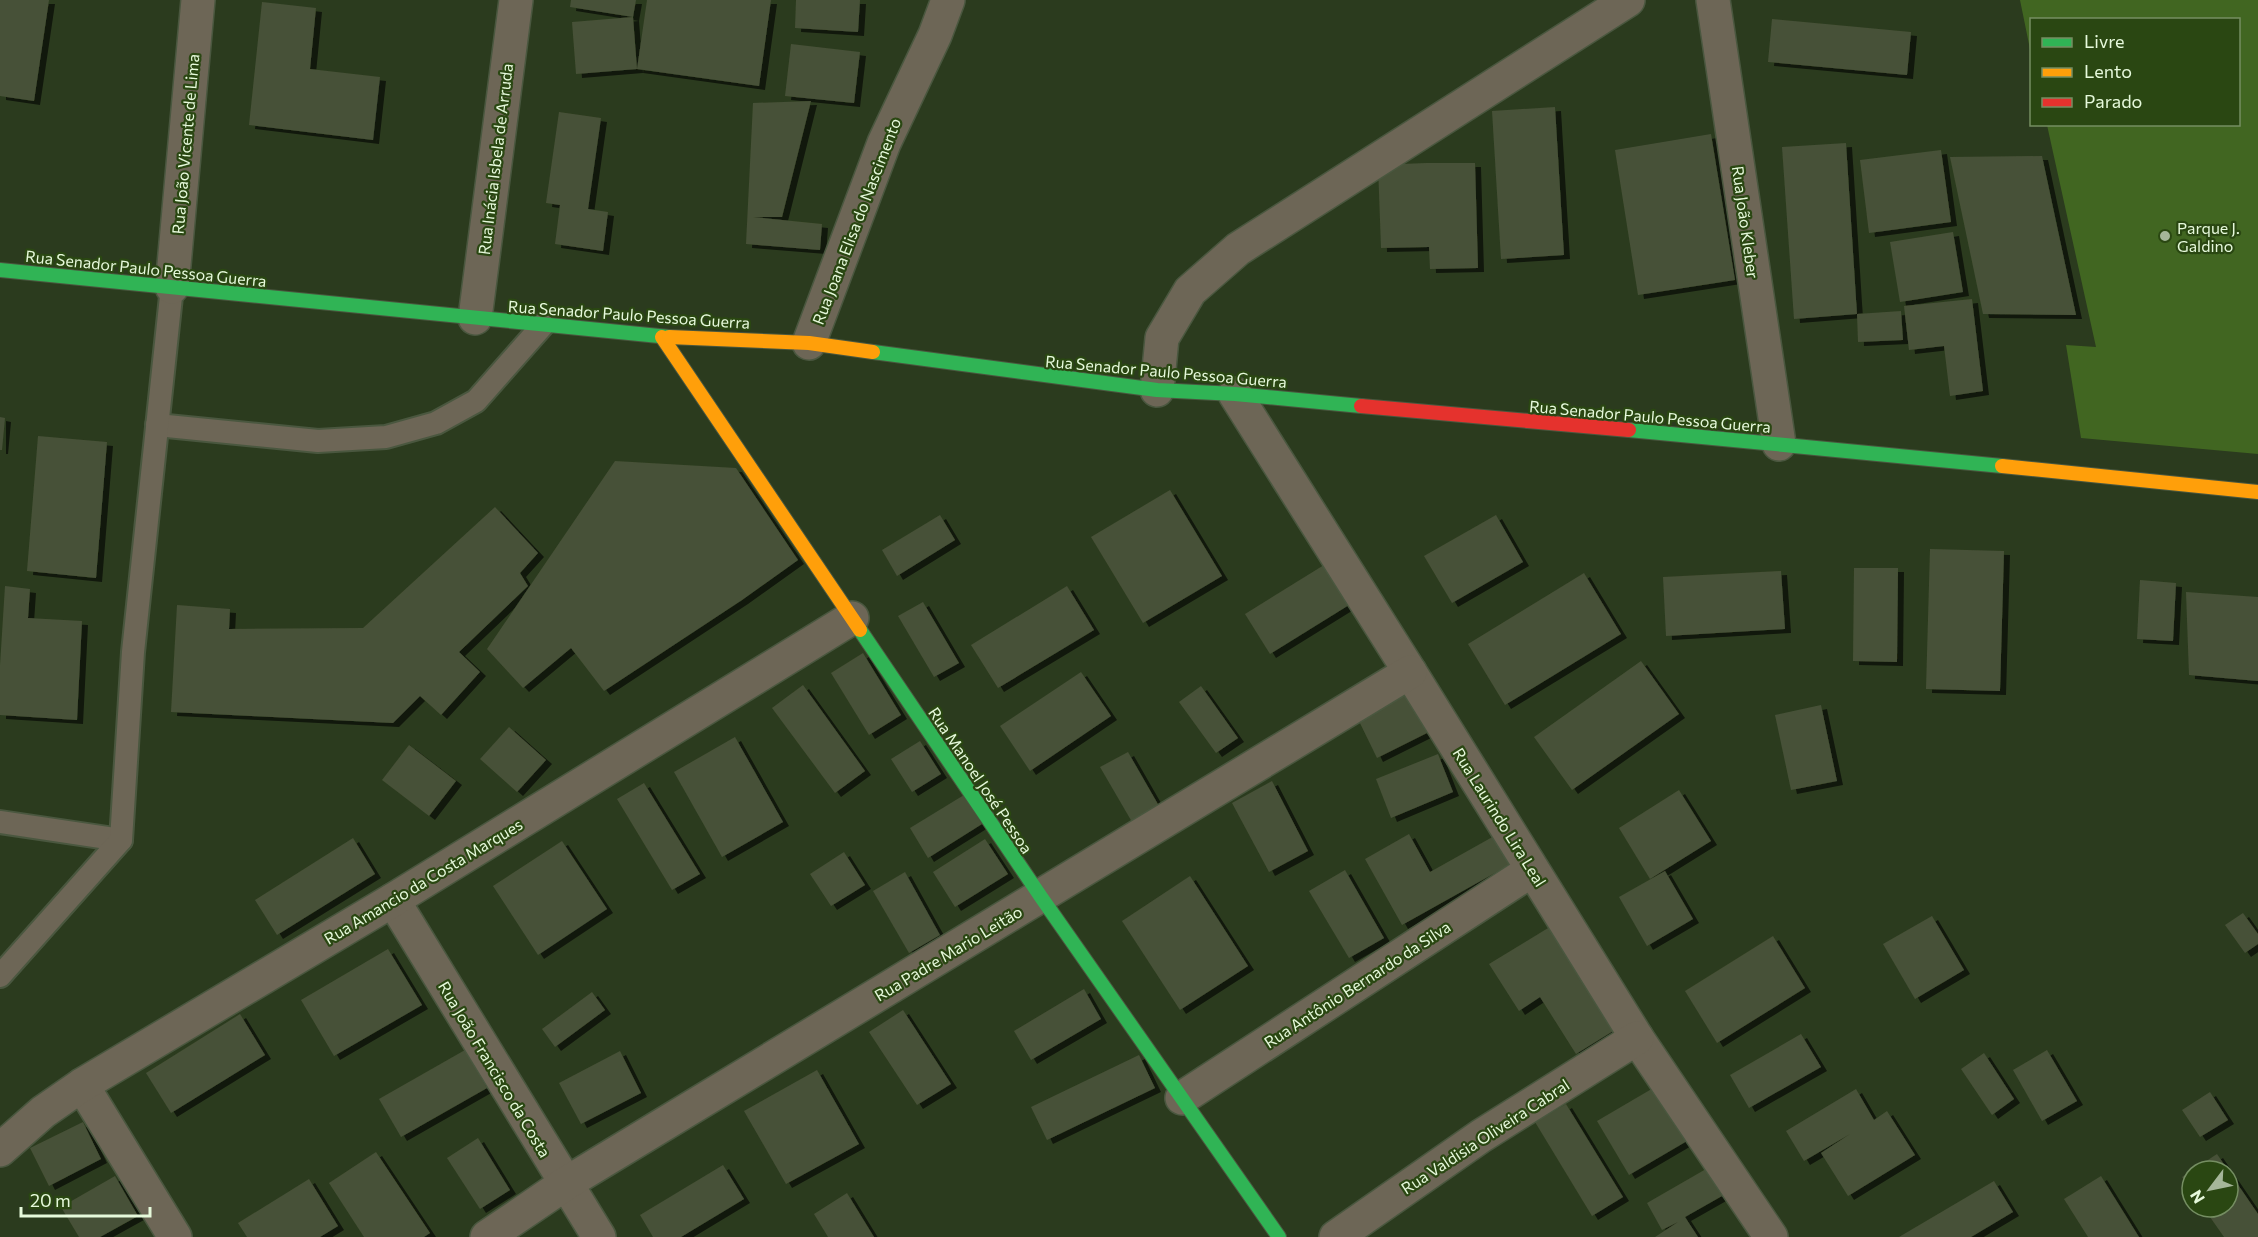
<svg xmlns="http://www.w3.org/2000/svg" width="2258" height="1237" viewBox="0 0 2258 1237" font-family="Commissioner,sans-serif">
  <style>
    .green { fill: #416621 }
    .building { fill: #475137; filter: url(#shadow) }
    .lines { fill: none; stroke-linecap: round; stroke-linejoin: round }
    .lane-casing { stroke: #4a573f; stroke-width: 26 }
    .street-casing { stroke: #4a573f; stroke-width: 36 }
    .fast-casing { stroke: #4a573f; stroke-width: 16 }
    .slow-casing { stroke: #4a573f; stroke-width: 16 }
    .jam-casing { stroke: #4a573f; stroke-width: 16 }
    .lane { stroke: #6d6656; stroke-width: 22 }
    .street { stroke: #6d6656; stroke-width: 33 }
    .fast { stroke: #30b455; stroke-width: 14 }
    .slow { stroke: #ff9f0a; stroke-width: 14 }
    .jam { stroke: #e5322d; stroke-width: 14 }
    .poi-dot { fill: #a5b699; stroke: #2a4712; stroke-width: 2 }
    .labels { text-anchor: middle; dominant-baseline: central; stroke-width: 4.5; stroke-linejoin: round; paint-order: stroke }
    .street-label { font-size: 16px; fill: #e6f9db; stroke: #2a4712 }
    .poi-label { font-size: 16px; fill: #e6f9db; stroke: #2a4712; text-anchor: start }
  </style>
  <defs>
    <filter id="shadow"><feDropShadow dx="6" dy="4" stdDeviation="0" flood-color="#0009"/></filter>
  </defs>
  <rect width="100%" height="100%" fill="#2b3b1e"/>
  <path class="green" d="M2020,0h238v454l-177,-16 -15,-93 30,2 -49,-222 191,-1v-104h-206l-1,34z"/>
  <g class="building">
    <path d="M0,0h49l-15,101 -34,-5z"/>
    <path d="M571,0h65l-3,17 -63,-10z"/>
    <path d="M647,0h124l-12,86 -122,-17 -61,5 -4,-52 61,-5 4,52z"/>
    <path d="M796,0h64l-2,32 -63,-4z"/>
    <path d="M262,2l54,6 -6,61 70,8 -7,63 -124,-15z"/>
    <path d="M1772,19l139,13 -4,43 -139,-13z"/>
    <path d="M791,44l69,8 -6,51 -69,-7z"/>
    <path d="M811,101l-29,116h-29l69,7 -2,26 -74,-6 7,-141z"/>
    <path d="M1555,107l9,148 -63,4 -9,-148z"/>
    <path d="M559,112l42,6 -13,91 20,3 -5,39 -48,-7 5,-39 -14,-2z"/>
    <path d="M1711,134l24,146 -97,15 -23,-145z"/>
    <path d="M1846,143l11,171 -63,5 -12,-172z"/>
    <path d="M1941,150l10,72 -82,11 -9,-73z"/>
    <path d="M2042,156l34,159 -93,-1 -33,-157z"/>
    <path d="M1426,163h49l3,105 -48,1 -1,-22 -48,1 -3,-83z"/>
    <path d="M1953,232l10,60 -63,10 -10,-60z"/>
    <path d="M1972,299l11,92 -33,5 -6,-50 -35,4 -5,-44z"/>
    <path d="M1901,311l2,29 -45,2 -1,-28z"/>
    <path d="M0,417l5,1 -3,32h-2z"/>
    <path d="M38,436l69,6 -11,136 -69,-7z"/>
    <path d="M615,461l121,7 62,92 -56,40 -138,91 -33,-43 -48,40 -36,-39z"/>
    <path d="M1170,490l52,86 -79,47 -52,-86z"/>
    <path d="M495,507l43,46 -18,20 8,13 -69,66 21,20 -39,43 -21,-19 -27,27 -222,-11 6,-107 53,4 -1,20 134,-1z"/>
    <path d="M940,515l15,25 -58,36 -15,-26z"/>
    <path d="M1496,515l27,47 -71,41 -28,-47z"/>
    <path d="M1930,549l74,2 -4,140 -74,-2z"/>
    <path d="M1324,565l25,40 -79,49 -25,-40z"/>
    <path d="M1854,568h44l-1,94 -44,-1z"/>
    <path d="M1781,571l4,58 -119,7 -3,-59z"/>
    <path d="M1584,573l37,61 -116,71 -37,-61z"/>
    <path d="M2140,580l36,3 -3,58 -36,-2z"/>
    <path d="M5,586l25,3 -2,29 54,3 -5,99 -77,-5v-50z"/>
    <path d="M1067,586l27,44 -96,58 -27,-43z"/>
    <path d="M2186,592l72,5v84l-69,-6z"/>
    <path d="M923,602l36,61 -25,14 -36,-61z"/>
    <path d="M863,653l38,62 -32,20 -38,-62z"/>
    <path d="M1641,661l38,53 -107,76 -38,-53z"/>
    <path d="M1081,672l30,44 -81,55 -30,-45z"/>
    <path d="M803,685l62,86 -30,22 -63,-85z"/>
    <path d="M1201,686l37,52 -22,15 -37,-51z"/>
    <path d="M1406,691l21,42 -50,25 -20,-41z"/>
    <path d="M1821,705l16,76 -46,9 -16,-75z"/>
    <path d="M509,727l37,33 -29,32 -37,-33z"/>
    <path d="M735,737l48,85 -61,35 -48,-85z"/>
    <path d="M920,741l21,33 -29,18 -21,-33z"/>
    <path d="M409,745l47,36 -27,35 -47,-36z"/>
    <path d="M1128,752l31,54 -27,16 -32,-55z"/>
    <path d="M1438,754l15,38 -62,26 -15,-39z"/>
    <path d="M1272,781l36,70 -39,21 -37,-69z"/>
    <path d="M644,783l56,91 -28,16 -55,-91z"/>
    <path d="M1679,790l32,51 -61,38 -31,-51z"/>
    <path d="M964,795l18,29 -54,34 -18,-30z"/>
    <path d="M1409,834l21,38 66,-37 15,29 -109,61 -37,-66z"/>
    <path d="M353,838l22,36 -98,61 -22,-35z"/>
    <path d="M985,839l23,35 -53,33 -22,-35z"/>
    <path d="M562,841l45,68 -69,46 -45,-69z"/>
    <path d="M844,852l21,33 -34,21 -21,-32z"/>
    <path d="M1345,870l39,68 -35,20 -40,-67z"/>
    <path d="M1665,871l28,48 -46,27 -28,-49z"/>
    <path d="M905,872l35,63 -31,18 -36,-62z"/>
    <path d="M1190,876l58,90 -68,44 -58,-89z"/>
    <path d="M2243,913l15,21v10l-13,9 -20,-28z"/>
    <path d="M1932,916l32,54 -49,29 -32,-55z"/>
    <path d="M1553,925l65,103 -42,26 -36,-57 -21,14 -30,-47z"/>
    <path d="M1773,936l32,52 -88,55 -32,-52z"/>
    <path d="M388,949l34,56 -88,51 -33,-56z"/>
    <path d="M1084,989l17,30 -70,41 -17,-29z"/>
    <path d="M592,992l13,18 -50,37 -13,-18z"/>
    <path d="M903,1010l48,74 -34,21 -48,-73z"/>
    <path d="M240,1014l25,41 -94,58 -25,-40z"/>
    <path d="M1801,1034l20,33 -72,41 -19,-33z"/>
    <path d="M465,1050l22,38 -86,49 -22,-38z"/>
    <path d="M2047,1050l30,51 -35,20 -29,-51z"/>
    <path d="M620,1051l21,42 -60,31 -22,-41z"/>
    <path d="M1984,1053l30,46 -22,16 -31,-46z"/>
    <path d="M1139,1055l16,33 -108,52 -16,-33z"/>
    <path d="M817,1070l42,74 -73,40 -42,-73z"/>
    <path d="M1655,1087l32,54 -58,34 -32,-54z"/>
    <path d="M1856,1089l18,31 13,-9 28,44 -67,41 -27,-43 29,-19 -46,27 -18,-30z"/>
    <path d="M2210,1092l18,28 -28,17 -18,-27z"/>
    <path d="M1566,1104l57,93 -31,19 -57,-94z"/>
    <path d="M83,1122l18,37 -52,27 -19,-38z"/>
    <path d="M478,1138l32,52 -30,19 -33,-51z"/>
    <path d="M376,1152l54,81 -6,4h-60l-35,-54z"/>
    <path d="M2217,1154l41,60v23h-34l-21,-30h25v-36h-36v20l-10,-14z"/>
    <path d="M723,1165l21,34 -63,38h-28l-13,-22z"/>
    <path d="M1706,1169l16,27 -37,21 13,20h-43l23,-15 -16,8 -15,-27z"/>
    <path d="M115,1176l23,40 -38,21h-21l-18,-30z"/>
    <path d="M2101,1176l38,61h-51l-24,-38z"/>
    <path d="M309,1179l29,47 -18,11h-73l-9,-14z"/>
    <path d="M1994,1181l19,31 -42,25h-72z"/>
    <path d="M847,1193l27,44h-46l-14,-23z"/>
  </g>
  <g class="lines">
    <defs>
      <g id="lane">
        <path d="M157,425l161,16 68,-4 50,-14 40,-22 67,-76"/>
        <path d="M0,822l121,18"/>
        <path d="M0,976l121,-136 12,-188 39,-365"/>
      </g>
      <g id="street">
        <path d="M1713,0l66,444"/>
        <path d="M172,287l26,-287"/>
        <path d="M475,318l41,-318"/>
        <path d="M809,343l75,-200 51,-108 13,-35"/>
        <path d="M1157,390l5,-52 28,-47 48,-42 390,-249"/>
        <path d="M1235,394l175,278 227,366 134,199"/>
        <path d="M393,900l206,337"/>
        <path d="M82,1085l93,152"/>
        <path d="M1182,1098l350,-228"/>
        <path d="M0,1150l43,-38 39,-27 311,-185 459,-282"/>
        <path d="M487,1237l78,-53 845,-512"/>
        <path d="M1336,1237l145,-101 156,-98"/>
      </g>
      <g id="fast">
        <path d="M0,270l669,67"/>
        <path d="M873,352l284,38 78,4 126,12"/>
        <path d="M1629,430l373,36"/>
        <path d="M860,630l181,267 238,340"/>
      </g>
      <g id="slow">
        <path d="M662,337l198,293"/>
        <path d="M669,337l140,6 64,9"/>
        <path d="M2002,466l256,26"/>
      </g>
      <path id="jam" d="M1361,406l268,24"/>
    </defs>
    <use href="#lane" class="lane-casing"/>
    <use href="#street" class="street-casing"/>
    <use href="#fast" class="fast-casing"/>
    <use href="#slow" class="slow-casing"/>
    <use href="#jam" class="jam-casing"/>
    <use href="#lane" class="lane"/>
    <use href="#street" class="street"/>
    <use href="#fast" class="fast"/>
    <use href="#slow" class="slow"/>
    <use href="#jam" class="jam"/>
  </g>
  <circle class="poi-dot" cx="2165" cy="236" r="6"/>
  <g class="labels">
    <g class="street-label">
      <text transform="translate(185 144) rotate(-85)">Rua João Vicente de Lima</text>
      <text transform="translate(495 159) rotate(-83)">Rua Inácia Isbela de Arruda</text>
      <text transform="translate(856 221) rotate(-69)">Rua Joana Elisa do Nascimento</text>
      <text transform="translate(1746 222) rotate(82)">Rua João Kleber</text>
      <text transform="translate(146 268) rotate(6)">Rua Senador Paulo Pessoa Guerra</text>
      <text transform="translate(629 314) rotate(4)">Rua Senador Paulo Pessoa Guerra</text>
      <text transform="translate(1166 371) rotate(5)">Rua Senador Paulo Pessoa Guerra</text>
      <text transform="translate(1650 416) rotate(5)">Rua Senador Paulo Pessoa Guerra</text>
      <text transform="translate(981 780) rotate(56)">Rua Manoel José Pessoa</text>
      <text transform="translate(1500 817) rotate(58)">Rua Laurindo Lira Leal</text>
      <text transform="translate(423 881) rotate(-31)">Rua Amancio da Costa Marques</text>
      <text transform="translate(948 953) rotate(-31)">Rua Padre Mario Leitão</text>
      <text transform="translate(1357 984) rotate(-33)">Rua Antônio Bernardo da Silva</text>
      <text transform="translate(495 1069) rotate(59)">Rua João Francisco da Costa</text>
      <text transform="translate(1485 1136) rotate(-33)">Rua Valdisia Oliveira Cabral</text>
    </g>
    <g class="poi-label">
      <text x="2177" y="227">Parque J.<tspan x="2177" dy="18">Galdino</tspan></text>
    </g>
  </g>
  <rect x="2030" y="18" width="210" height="108" fill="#2a4712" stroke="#758e62" stroke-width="1.5"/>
  <rect x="2042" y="38" width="30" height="9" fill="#30b455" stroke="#758e62" stroke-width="1.5"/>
  <text x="2084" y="48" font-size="18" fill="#e6f9db">Livre</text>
  <rect x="2042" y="68" width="30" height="9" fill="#ff9f0a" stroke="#758e62" stroke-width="1.5"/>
  <text x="2084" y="78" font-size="18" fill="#e6f9db">Lento</text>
  <rect x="2042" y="98" width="30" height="9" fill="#e5322d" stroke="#758e62" stroke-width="1.5"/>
  <text x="2084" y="108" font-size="18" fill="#e6f9db">Parado</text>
  <g transform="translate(2210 1189) rotate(238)"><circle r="28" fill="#2a4712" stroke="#758e62" stroke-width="1.5"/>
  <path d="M0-4.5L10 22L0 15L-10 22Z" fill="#a5b699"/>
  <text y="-9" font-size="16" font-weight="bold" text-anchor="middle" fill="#e6f9db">N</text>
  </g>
  <path d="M21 1207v9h129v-9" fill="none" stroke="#e6f9db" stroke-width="3"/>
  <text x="30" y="1207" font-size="18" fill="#e6f9db" stroke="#2a4712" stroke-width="4.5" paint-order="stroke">20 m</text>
</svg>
